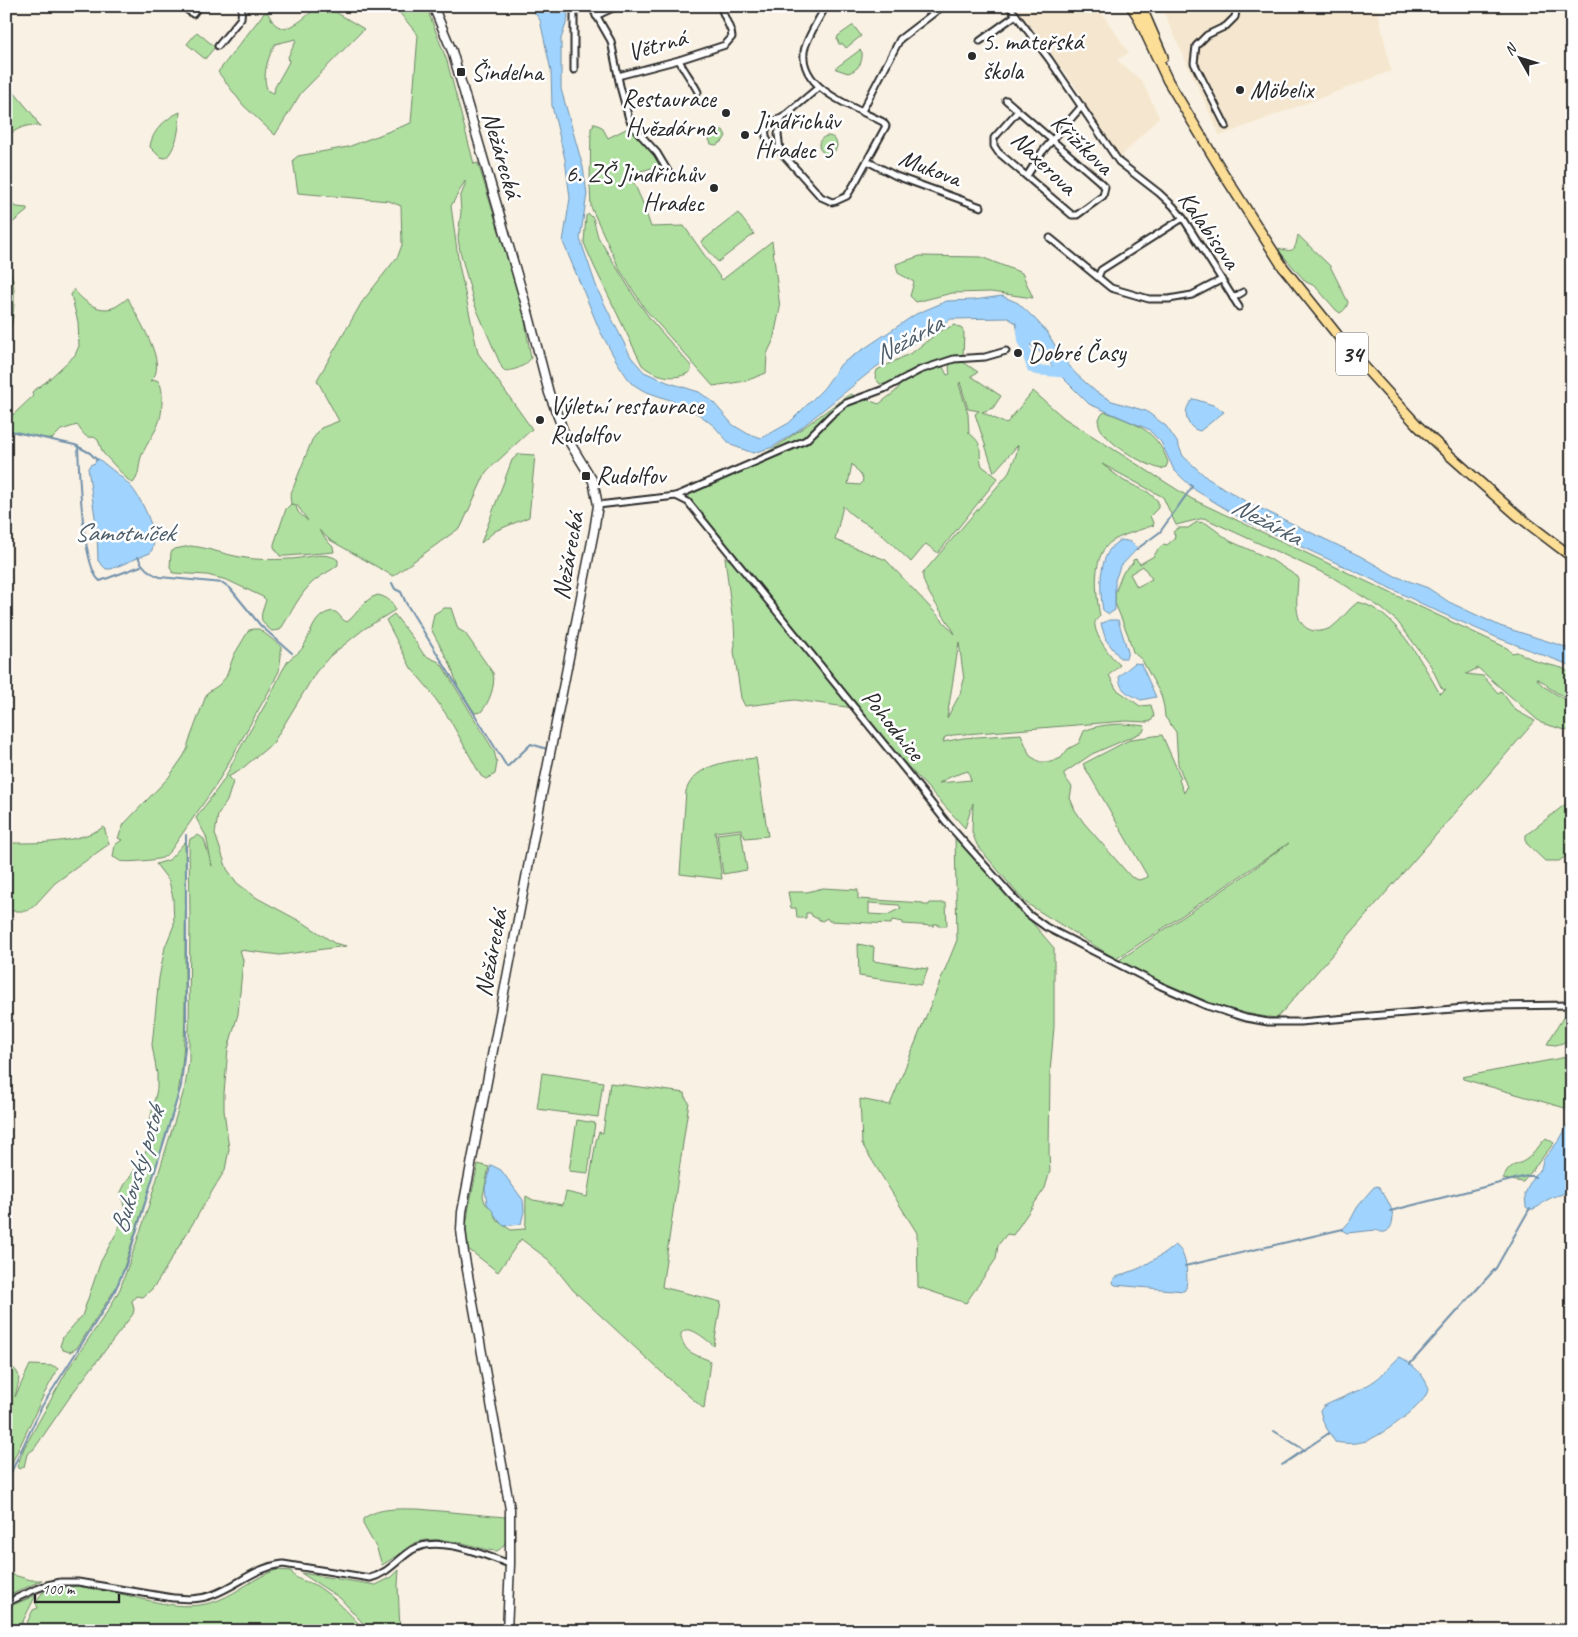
<svg xmlns="http://www.w3.org/2000/svg" width="1578" height="1637" viewBox="0 0 1578 1637" font-family="Caveat,sans-serif">
  <style>
    .built { fill: #f5e7cf }
    .green { fill: #afe0a0; stroke: #6d8666; fill-rule: evenodd }
    .water { fill: #a0d4fe; stroke: #7190aa }
    .lines { fill: none; stroke-linecap: round; stroke-linejoin: round }
    .stream { stroke: #7190aa; stroke-width: 2 }
    .river { stroke: #a0d4fe; stroke-width: 10 }
    .street-casing { stroke: #2b2b2b; stroke-width: 9 }
    .secondary-casing { stroke: #2b2b2b; stroke-width: 11 }
    .primary-casing { stroke: #2b2b2b; stroke-width: 12 }
    .street { stroke: #fff; stroke-width: 5 }
    .secondary { stroke: #fff; stroke-width: 8 }
    .primary { stroke: #fcde96; stroke-width: 9 }
    .poi-dot { fill: #2b2b2b; stroke: #fff; stroke-width: 2 }
    .labels { text-anchor: middle; dominant-baseline: central; stroke-width: 5; stroke-linejoin: round; paint-order: stroke }
    .shield { fill: #fff; stroke: #6b6b6b; stroke-width: 1 }
    .shield-label { font-size: 24px; font-weight: bold; fill: #2b2b2b }
    .poi-label { font-size: 25px; fill: #2b2b2b; stroke: #fff; text-anchor: start }
    .street-label { font-size: 25px; fill: #2b2b2b; stroke: #fff }
    .water-label { font-size: 26px; font-style: italic; fill: #4e5e6a; stroke: #fff }
  </style>
  <rect width="100%" height="100%" fill="#f9f1e3"/>
  <filter id="ink" filterUnits="userSpaceOnUse"><feTurbulence type="fractalNoise" baseFrequency=".02" numOctaves="2"/><feDisplacementMap in="SourceGraphic" scale="10" xChannelSelector="R" yChannelSelector="G"/><feConvolveMatrix kernelMatrix="1 2 1 2 8 2 1 2 1" color-interpolation-filters="sRGB"/></filter>
  <g filter="url(#ink)">
    <g class="built">
      <path d="M1015,6h82l32,47 -12,7 25,21 17,36 -39,41 -40,-61 2,-2z"/>
      <path d="M1161,6h216l14,65 -171,65z"/>
    </g>
    <g class="green">
      <path d="M318,6l16,5 30,18 -63,64 -26,42 -32,-30 -25,-33 46,-59 3,-1c3,4 5,10 9,13 14,10 32,-11 42,-19zM296,39l-1,4 -7,14 1,5 -14,25 -1,6 -6,-2c-7,-14 0,-34 7,-47z"/>
      <path d="M394,6h32l21,55 27,103 4,-1 45,147 8,48c-6,9 -16,12 -26,13l-3,-3 -28,-65 -14,-52 -2,-13 3,-26 -1,-14 5,-13v-4l-14,25 8,59 19,88 54,76 -46,43 -25,55 -68,49 -63,-36 -11,-10 10,13 4,4 1,5 -47,4h-7l-6,-9v-3l12,-35 5,-5 5,2 2,6 10,9 -11,-16 -6,-1 -1,-8 22,-56 9,-12 18,-7 -22,-41 45,-78 36,-46 4,-11 -1,-39 -12,-5 -91,-8 -5,-33 5,-4 50,-9 63,-24 7,-88z"/>
      <path d="M852,26h2l7,10 -15,12 -3,-4h-4l-2,-5 1,-3z"/>
      <path d="M197,32l18,15 -10,12 -18,-15z"/>
      <path d="M860,50l2,2c1,11 -4,18 -14,21l-12,-4 1,-2z"/>
      <path d="M6,70l2,15 25,30 7,12c-13,-5 -23,3 -34,9z"/>
      <path d="M180,112c-1,16 -2,33 -14,46l-6,-1 -10,-10c2,-16 15,-28 30,-35z"/>
      <path d="M593,123l9,4 6,11 22,-11 33,38 -33,9 12,27 9,26 33,-1 38,54 50,-39 8,67 -7,33 -6,13 -1,19 -20,8 -33,5 -68,-77 -25,-39 -29,-63 -1,-22 1,-57 3,-2z"/>
      <path d="M717,129l6,1 3,6 -3,5 -7,4 -5,-1 -2,-5 3,-6z"/>
      <circle cx="828" cy="145" r="9"/>
      <path d="M6,201l11,6 10,1v3l-21,17z"/>
      <path d="M738,213l16,21 -36,28 -17,-20z"/>
      <path d="M589,214l4,4 5,19 38,62 15,21 40,46v5c-14,11 -37,5 -49,-6l-48,-99 -10,-23 2,-27z"/>
      <path d="M1298,235l32,31 18,36c-1,5 -3,8 -8,11l-4,-3 -21,-24 -9,-4 -26,-30 -1,-4c16,6 16,1 19,-13z"/>
      <path d="M920,256l61,1 41,16 11,25 -42,-6 -39,1 -36,9 -6,-6 4,-14 -16,-9 -2,-9z"/>
      <path d="M6,263c3,6 6,12 7,18 3,16 0,48 -7,62z"/>
      <path d="M74,289c8,12 25,25 41,18 4,-2 9,-6 13,-9 8,19 43,68 22,83l7,-1c5,5 5,11 5,18 1,30 -11,35 -21,59 -3,10 -1,18 -8,26l-5,-3 -25,-27 -5,-13 -4,-3c-10,2 -11,-5 -17,-12l-16,5 -9,9 -46,-8v-16l8,-1 19,-18 -1,-4 15,-11 28,-26 4,-9 -1,-24 -7,-27z"/>
      <path d="M955,325l7,4 2,4 -1,23c-13,3 -26,5 -39,10 -14,5 -28,19 -44,18l-5,-6 2,-8 36,-18 27,-21z"/>
      <path d="M958,361l5,1 15,10 -7,4 30,20 -8,12 -11,4 24,12 27,-33 31,27 128,81 315,149 5,5 5,-1 21,10 24,6 10,6v28l-24,-15 -3,-4 -9,-5 7,8 29,18v28l-31,-9 -63,-55 -12,6 17,2 15,17 3,-2 14,19 20,11 -258,297c-57,-5 -109,-32 -159,-57l130,-88 41,-30 -127,86 -46,30 -90,-56 -10,-11 -39,-47 -5,-13 1,-29 -8,25 -111,-120 -59,-8 -50,6 -4,-8 -7,-47 1,-7 -1,-22 -2,-6 -7,-59 17,12 -54,-67 2,-12 43,-19 43,-24 74,-53 29,10 17,-13 8,-11 34,-14 5,1 4,8 3,-1 -1,-5 1,-7zM960,382l8,27 11,2 -4,3 19,58 24,-27 -2,10 -8,19 -85,99c-3,14 25,46 32,61l-69,-74 -51,-20 8,-34c8,10 19,15 29,21 14,10 26,23 39,35l15,-18 12,9 60,-75 -16,-12c-5,-16 4,-20 -13,-33l-1,-19 -9,-30zM852,464l11,14 -1,5 -2,2 -12,-1zM1102,464l61,33 13,28 28,-7 128,59 49,31 16,13 34,45 10,21 3,3 2,-1 -6,5c-17,-30 -45,-84 -82,-92 -10,7 -16,18 -26,25 -5,3 -12,5 -18,4 -24,-5 -16,-37 -16,-54l-28,-18 -40,-18 -24,-18 -9,-1 -9,6h-10l-5,4 2,3 -1,4 -7,6 -3,-1 -6,5 -4,7 -14,8 -4,-5 -3,1v3l-9,8 -3,6 -6,16v10l13,32 5,17 9,8 19,35 3,12 1,10 11,15 2,32 9,23 -3,6 -5,-13 2,-2 -19,-43 -31,4 -48,25 65,113 -9,3 -8,-3 -47,-54 -9,-13 -5,-12 2,-11 -8,-11v-3l28,-19 51,-22 2,-6c-20,-3 -43,-3 -61,5l-5,12 -11,6 -7,9 -10,4h-11l-10,-6 -9,-22 -58,4 -20,4 2,-5 8,-2 173,-14 21,1 4,-1 3,-5 -3,-11 -11,1 -24,-17 -7,-14 11,-10c-9,-7 -24,-28 -25,-39 -1,-5 2,-7 5,-10 -4,-21 -10,-63 14,-76 13,-7 27,-10 40,-15l-4,-9 8,-8v-7l-10,-9 -24,-11zM1143,566l9,13 -15,8 -7,-13zM959,642l5,38 -4,14 -13,24zM968,771l3,9 -32,3 13,-7z"/>
      <path d="M1106,412c30,12 50,17 62,50l-2,5 -5,2c-18,-5 -49,-23 -59,-38 -3,-4 -3,-7 -4,-11l5,-7z"/>
      <path d="M519,454l16,1 -6,62 -34,14 -14,12 31,-83z"/>
      <path d="M190,546c15,1 30,7 45,10 17,4 36,4 54,3 15,0 36,-9 49,1v5c-7,6 -17,10 -24,16 -15,13 -23,33 -34,49l-8,1c-15,-11 -11,-15 -6,-31l-3,-3 -36,-17 -20,-5 -34,-2 -3,-6 1,-15 4,-3z"/>
      <path d="M378,595c8,2 15,6 17,15l-31,19 -34,27 -14,16 -43,71 -34,28 -11,6 5,5 -6,19 -9,14 -3,19 12,35 10,14 20,15 50,27 27,18 12,3 -66,9 -40,-5 3,10 -5,54 -10,35 -4,44v17l5,39 -4,21 -67,111 -6,8 -9,8 -7,-1 -4,5 2,8 -1,5 -59,77 -40,58 -7,5 -3,13 -5,2 -2,-2 7,-19 44,-79 41,-60 11,-20 24,-68 41,-134 4,-26v-29l1,-117 -1,-71 1,-5 8,-4 6,4 8,27 -6,-30 -10,-18c8,-12 25,-32 31,-44 11,-24 25,-46 38,-69 9,-14 14,-31 23,-44 4,-5 9,-6 12,-10 11,-12 11,-34 29,-39 10,-3 10,7 18,10 12,-9 16,-23 31,-27z"/>
      <path d="M444,608h7l7,21 7,4 28,40c3,12 -4,30 -12,39l-6,1 -17,-26 -7,-21 -20,-37 3,-15z"/>
      <path d="M394,614l21,27 9,14 15,7 3,3 52,86 3,12 -2,11 -9,5 -5,-3 -31,-56 -22,-32 -17,-20 -25,-48z"/>
      <path d="M254,629h5l22,17v10l-2,15 -10,20 -53,94 -45,65c-3,3 -5,6 -9,8 -5,2 -37,5 -42,3 -2,-1 -4,-3 -7,-4l2,-12 7,-5 -4,-2 6,-14 45,-47 14,-20 5,-9v-4l19,-51 12,-8 7,-8 8,-22 15,-25z"/>
      <path d="M756,758l12,78 -23,2 -4,-9 -26,3 7,47 -42,-5 6,-83c9,-28 45,-30 70,-33z"/>
      <path d="M1572,799v53l-13,9h-14l-19,-18v-8z"/>
      <path d="M947,823l107,125v79l-4,45 -1,81 1,18 -5,17 -32,47 -6,-1 -9,11 -2,14 -30,44 -48,-16 -1,-54 -55,-89 -2,-45 30,6 67,-165 -2,-105z"/>
      <path d="M104,827l5,17 -54,39 -21,23 -7,5h-21v-68c33,0 69,1 98,-16z"/>
      <path d="M741,831l6,39 -24,4 -6,-40z"/>
      <path d="M185,842c1,42 0,85 0,127 0,47 1,92 -10,138l-56,176 -42,65 -7,4 -7,-2 -3,-4 3,-9 19,-21 19,-55 16,-29 8,-20 -4,-20 4,-8 19,-28 3,-7v-8l2,-16 8,-36v-15l-5,-29 7,-67 6,-31 9,-22 -1,-27 -4,-17 -13,-17 13,-4z"/>
      <path d="M823,888l35,2v9l65,4v2h6l1,-2h16l1,23h-9v-2h-4v2l-31,-2v-2l-11,-2 -1,4 -62,-3 -2,-3 -5,3 -10,-5 -1,-3h-5v5h-9l-1,-10h-5l-3,-16h19zM869,903l30,2 2,3 -14,7 -18,-1z"/>
      <path d="M858,944l16,3 -1,14 55,8 -7,16 -62,-9z"/>
      <path d="M1572,1009v31l-16,5 -9,-1 20,-33z"/>
      <path d="M1572,1056v54l-109,-31 -1,-2z"/>
      <path d="M542,1073l61,9 -5,35 -61,-8z"/>
      <path d="M610,1083l75,10 1,6 3,3 -27,185 59,15 -7,44c-5,-4 -27,-25 -33,-12 -1,4 3,11 5,14 5,7 17,9 24,13l-6,48 -37,-32 -94,-87 -24,-30 -28,-21 -23,33 -30,-23 -2,-22 3,-20 9,-43 11,3 -6,29 2,7 8,7 3,10 15,10 14,-1c2,-10 0,-22 1,-33l7,4 30,5 3,-13 21,5 9,-56 3,-9 4,1z"/>
      <path d="M577,1120l18,3 -7,50 -19,-2z"/>
      <path d="M1546,1138l8,5 -31,39 -20,-3c8,-18 12,-11 24,-20 7,-5 13,-15 19,-21z"/>
      <path d="M6,1364c19,8 12,18 9,33l15,-32 24,1 4,3 -14,25 -38,82z"/>
      <path d="M418,1509l87,8c2,13 5,27 -8,34 -12,0 -23,-6 -35,-8 -18,-3 -39,-7 -54,4 -9,7 -17,13 -26,18l-5,-16 -14,-25v-5c15,-12 37,-10 55,-10z"/>
      <path d="M276,1570l15,1c4,10 17,10 26,15 19,12 33,29 49,45h-343l10,-21 5,-2 -2,-5c2,-2 4,-8 6,-10 6,-5 30,-6 37,-7 14,3 28,5 42,8 32,7 65,19 98,6 20,-8 36,-23 57,-30z"/>
      <path d="M399,1570l-1,15 2,46h-30l-30,-33 -39,-25 75,12 16,-8z"/>
      <path d="M6,1573l25,7h11l-36,17z"/>
      <path d="M36,1595l-18,36h-12v-23z"/>
    </g>
    <g class="water">
      <path d="M527,6h39l2,12 -7,21v50l22,78 4,27 -7,45 18,52 33,66 13,15 23,10 32,10 14,10 20,23 15,9 14,4 27,-15 35,-35 17,-24 75,-50 31,-13 27,-1 28,-4 16,7 17,16 12,13 13,22 15,19 21,19 16,9 34,10 20,15 11,16 6,14 24,22 38,23 115,55 35,20 33,12 21,14 51,24 72,23v17l-74,-28 -57,-25 -78,-38 -116,-53 -52,-32 -21,-20 -13,-28 -13,-13 -59,-25 -28,-28 -23,-26 -19,-12 -3,-15 -8,-5 -57,1 -75,48 -79,64 -24,16 -20,6 -22,-8 -17,-19 -14,-11 -30,-15 -26,-9 -13,-8 -14,-21 -17,-31 -37,-89 7,-44 -5,-39 -13,-53 -1,-35 -11,-51 -9,-12z"/>
      <path d="M1194,399l22,7 8,6 -24,19c-15,-3 -19,-23 -6,-32z"/>
      <path d="M96,459h3c10,9 24,18 33,29 10,12 30,51 18,65l-39,16h-5l-8,-8 -1,-30 -9,-63 2,-3 5,-2z"/>
      <path d="M1121,540c8,1 12,2 16,9l-17,18 -5,13v30l-6,4 -6,-4c-4,-21 -5,-60 18,-70z"/>
      <path d="M1109,620h9l10,32 -2,6h-6l-14,-18 -5,-16z"/>
      <path d="M1135,663l6,1 15,33 -15,3c-13,-7 -21,-8 -22,-24z"/>
      <path d="M1572,1121v69c-9,5 -20,6 -28,12 -3,3 -7,6 -11,7 -4,1 -4,0 -7,-2l-1,-13 8,-18 8,-7 2,-9 17,-21 9,-16z"/>
      <path d="M491,1165l10,5 22,30 1,11 -3,13 -17,2c-8,-6 -10,-15 -17,-22l-2,-16z"/>
      <path d="M1378,1186c4,4 13,20 14,25 3,12 -3,27 -16,19l-29,3 -5,-3 8,-9 9,-17 15,-17z"/>
      <path d="M1175,1245c12,7 13,31 11,43l-2,3 -69,-6 -2,-2 1,-5 26,-10 25,-15z"/>
      <path d="M1400,1357c10,5 26,19 28,31 1,16 -48,48 -62,53 -11,3 -20,3 -31,1l-11,-18 -4,-13 4,-5c18,-9 37,-15 53,-27 7,-5 19,-20 23,-22z"/>
    </g>
    <g class="lines">
      <g class="stream">
        <path d="M6,430l69,15 15,8 7,7"/>
        <path d="M78,446c1,25 4,122 22,135l41,-15"/>
        <path d="M1137,549l23,-17 32,-45 -1,-2"/>
        <path d="M138,557c4,10 11,16 22,20l63,6 7,5 31,38 31,27"/>
        <path d="M392,583l3,6 6,3 5,11 101,164 24,-23 16,5"/>
        <path d="M1390,1211l137,-35h6l2,1"/>
        <path d="M1185,1266l158,-37"/>
        <path d="M1410,1364l86,-96 34,-60"/>
        <path d="M1274,1431l29,18"/>
        <path d="M1282,1465l47,-32"/>
        <path d="M6,1483l36,-77 71,-111 13,-30 55,-179 5,-48v-203"/>
      </g>
      <path class="river" d="M1022,329l1,12 9,27 4,2 33,3"/>
      <defs>
        <g id="street">
          <path d="M182,6l11,8 6,-8"/>
          <path d="M574,6v64"/>
          <path d="M591,6l20,35 9,45 9,33 8,12 20,22 12,20"/>
          <path d="M1009,6l40,53 70,103 40,31 14,13 10,12 56,89"/>
          <path d="M596,16l21,-10"/>
          <path d="M980,41l36,-26"/>
          <path d="M218,46l23,-28 1,-12"/>
          <path d="M679,60c5,11 13,20 19,32"/>
          <path d="M618,76l61,-16 46,-15 7,-8 -1,-6 -11,-25"/>
          <path d="M819,87l-37,31c-22,6 -21,23 -2,33l41,46 11,5 4,-1 11,-5 9,-15 30,-55 -3,-4c-27,-14 -83,-32 -79,-70 1,-11 16,-35 22,-46"/>
          <path d="M1006,100l92,80 7,7 -2,9 -26,19h-5l-74,-63 -4,-6v-8l24,-27"/>
          <path d="M862,111l38,-72 43,-33"/>
          <path d="M1226,126l-32,-63 2,-17 11,-11 19,-9 9,-9 2,-11"/>
          <path d="M780,151l-2,-17 4,-16"/>
          <path d="M867,161l29,15 85,31"/>
          <path d="M1027,176l15,-24 40,-46"/>
          <path d="M1050,238l61,50 38,11h20l23,-4 29,-15"/>
          <path d="M1098,277l3,-7 82,-52"/>
          <path d="M1233,298l10,-6"/>
          <path d="M676,496l130,-56 26,-26 14,-11 38,-14 36,-19 34,-11 31,-2 21,-6"/>
          <path d="M598,505l78,-9 12,6 218,269 41,52 81,91 18,13 115,59 46,20 39,12 22,4h32l188,-16 84,-1"/>
          <path d="M6,1603l28,-13 13,-5 14,-3h17l95,16c14,1 26,2 39,-3 27,-10 41,-27 71,-31l87,14c17,-4 27,-18 42,-28 26,-16 71,5 98,14"/>
        </g>
        <path id="secondary" d="M433,6l19,45 76,261 21,81 16,42 28,46 5,24 -4,26 -52,263 -80,418 -1,18 3,23 46,256v55l-3,67"/>
        <g id="primary">
          <path d="M1131,6l6,9 31,66 57,95 58,91 68,85 67,74 30,28 69,61 55,42"/>
          <path d="M1141,6l22,51"/>
        </g>
      </defs>
      <use href="#street" class="street-casing"/>
      <use href="#secondary" class="secondary-casing"/>
      <use href="#primary" class="primary-casing"/>
      <use href="#street" class="street"/>
      <use href="#secondary" class="secondary"/>
      <use href="#primary" class="primary"/>
    </g>
  </g>
  <g class="poi-dot">
    <circle cx="972" cy="56" r="5"/>
    <rect x="456" y="67" width="10" height="10" rx="2.5"/>
    <circle cx="1240" cy="90" r="5"/>
    <circle cx="726" cy="113" r="5"/>
    <circle cx="745" cy="135" r="5"/>
    <circle cx="714" cy="188" r="5"/>
    <circle cx="1018" cy="353" r="5"/>
    <circle cx="540" cy="420" r="5"/>
    <rect x="581" y="471" width="10" height="10" rx="2.5"/>
  </g>
  <g class="labels">
    <rect class="shield" x="1336" y="332.5" width="32" height="43" rx="4"/>
    <g class="shield-label">
      <text x="1352" y="354">34</text>
    </g>
    <g class="poi-label">
      <text x="982" y="42">5. mateřská<tspan x="982" dy="29">škola</tspan></text>
      <text x="471" y="72">Šindelna</text>
      <text x="1250" y="90">Möbelix</text>
      <text x="716" y="99" text-anchor="end">Restaurace<tspan x="716" dy="29">Hvězdárna</tspan></text>
      <text x="755" y="121">Jindřichův<tspan x="755" dy="29">Hradec 5</tspan></text>
      <text x="704" y="174" text-anchor="end">6. ZŠ Jindřichův<tspan x="704" dy="29">Hradec</tspan></text>
      <text x="1028" y="353">Dobré Časy</text>
      <text x="550" y="406">Výletní restaurace<tspan x="550" dy="29">Rudolfov</tspan></text>
      <text x="596" y="476">Rudolfov</text>
    </g>
    <g class="street-label">
      <text transform="translate(657 45) rotate(-16)">Větrná</text>
      <text transform="translate(1082 144) rotate(44)">Křižíkova</text>
      <text transform="translate(502 155) rotate(74)">Nežárecká</text>
      <text transform="translate(1044 163) rotate(44)">Naxerova</text>
      <text transform="translate(930 168) rotate(21)">Mukova</text>
      <text transform="translate(1209 230) rotate(55)">Kalabisova</text>
      <text transform="translate(568 556) rotate(-80)">Nežárecká</text>
      <text transform="translate(893 725) rotate(51)">Pohodnice</text>
      <text transform="translate(491 953) rotate(-79)">Nežárecká</text>
    </g>
    <g class="water-label">
      <text transform="translate(908 339) rotate(-29)">Nežárka</text>
      <text transform="translate(1267 521) rotate(28)">Nežárka</text>
      <text x="124" y="532">Samotníček</text>
      <text transform="translate(137 1170) rotate(-73)">Bukovský potok</text>
    </g>
  </g>
  <rect width="1578" height="1637" fill="none" stroke="#fff" stroke-width="25"/>
  <rect x="12" y="12" width="1553" height="1612" fill="none" stroke="#2b2b2b" stroke-width="2" filter="url(#ink)"/>
  <g transform="translate(1520 58) rotate(309)" stroke="#ffffff" stroke-width="4" paint-order="stroke">
  <path d="M0-4L9 19L0 12L-9 19Z" fill="#2b2b2b"/>
  <text y="-8" font-size="14" font-weight="bold" text-anchor="middle" fill="#2b2b2b">N</text>
  </g>
  <path d="M35 1594v8h84v-8" fill="none" stroke="#2b2b2b" stroke-width="2.5"/>
  <text x="42" y="1594" font-size="15" fill="#2b2b2b" stroke="#ffffff" stroke-width="4" paint-order="stroke">100 m</text>
</svg>
